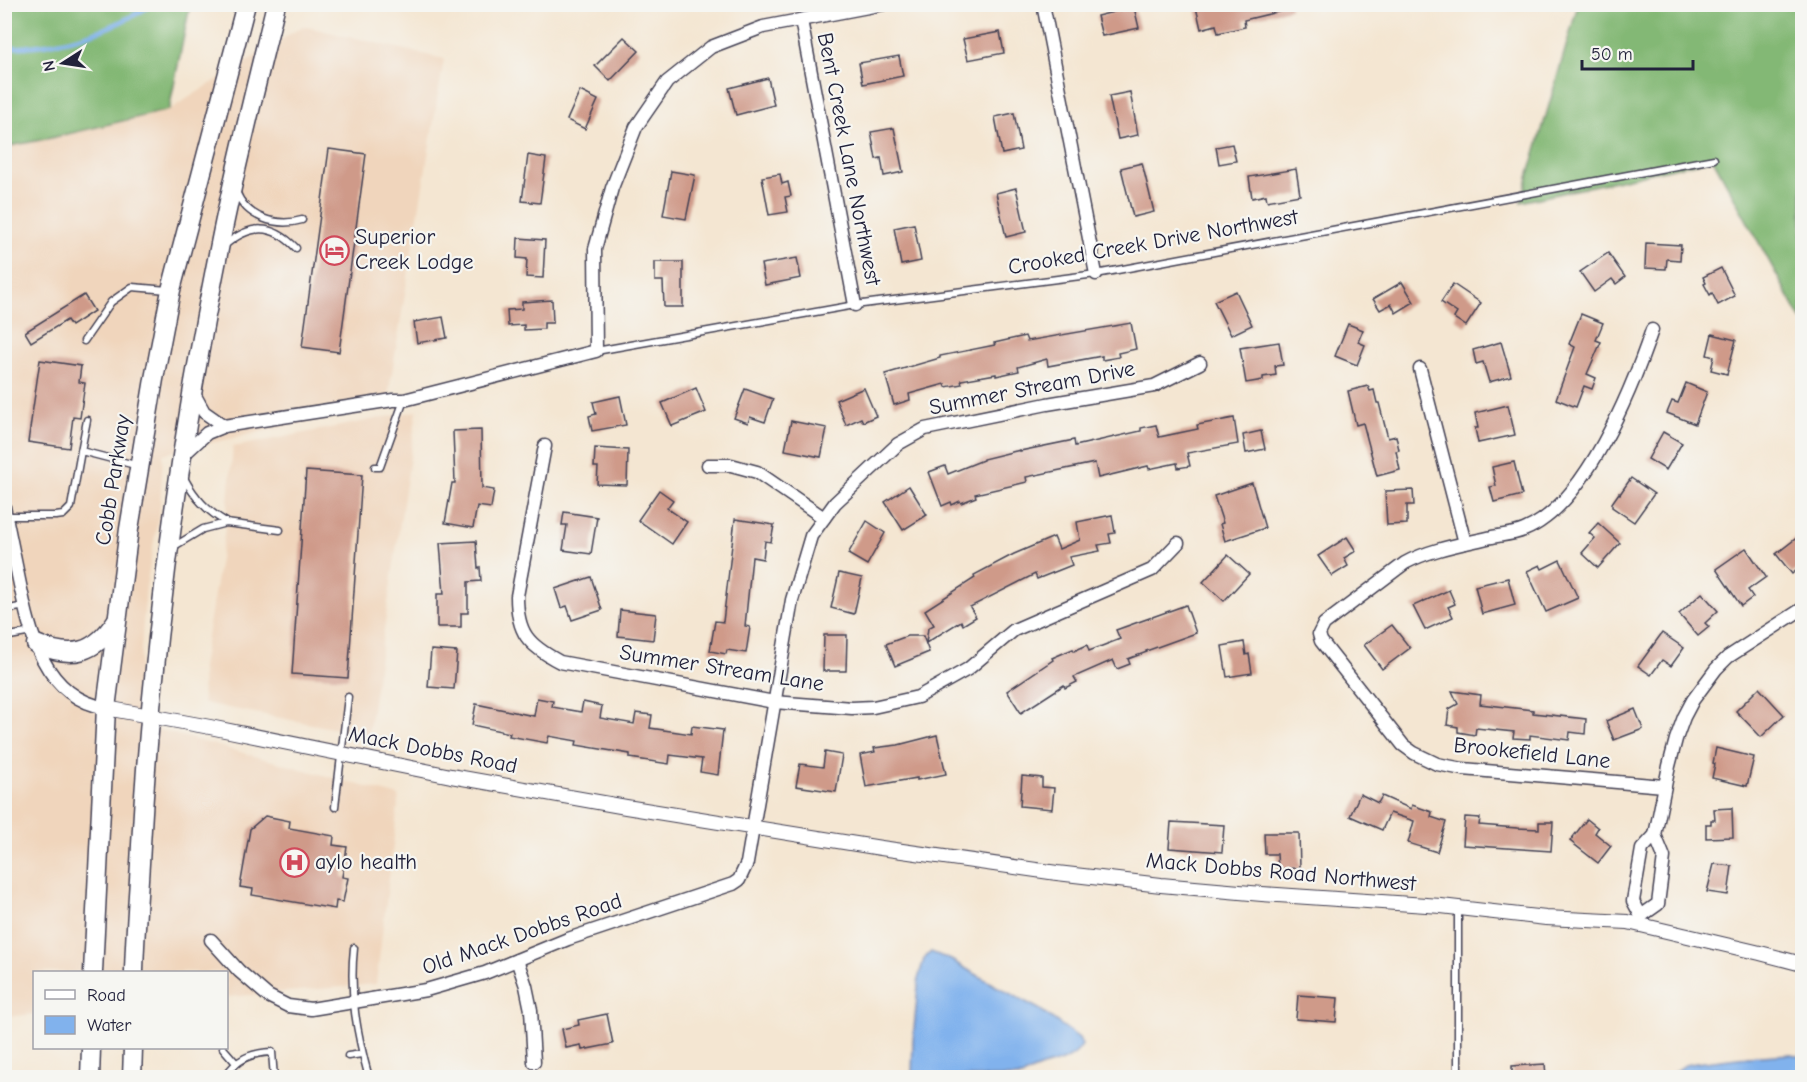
<svg xmlns="http://www.w3.org/2000/svg" width="1807" height="1082" viewBox="0 0 1807 1082" font-family="'Comic Neue',sans-serif">
  <style>
    .built { fill: #f0d5bc }
    .forest { fill: #83b874; stroke: #526d58; stroke-width: 1.5 }
    .water { fill: #81b2ed; stroke: #526a94; stroke-width: 1.5 }
    .lines { fill: none; stroke-linecap: round; stroke-linejoin: round }
    .stream { stroke: #81b2ed; stroke-width: 4.5 }
    .building { fill: #cf9a89 }
    .service-casing { stroke: #423f52; stroke-width: 9 }
    .minor-casing { stroke: #423f52; stroke-width: 15 }
    .tertiary-casing { stroke: #423f52; stroke-width: 16 }
    .primary-casing { stroke: #423f52; stroke-width: 21 }
    .service { stroke: #fff; stroke-width: 6 }
    .minor { stroke: #fff; stroke-width: 12 }
    .tertiary { stroke: #fff; stroke-width: 14 }
    .primary { stroke: #fff; stroke-width: 18 }
    .labels { text-anchor: middle; dominant-baseline: central; stroke-width: 4.5; stroke-linejoin: round; paint-order: stroke }
    .street-label { font-size: 22px; fill: #22223b; stroke: #f6f6f2 }
    .poi-label { font-size: 22px; fill: #22223b; stroke: #f6f6f2; text-anchor: start }
  </style>
  <rect width="100%" height="100%" fill="#f6f6f2"/>
  <filter id="ink" filterUnits="userSpaceOnUse"><feTurbulence type="fractalNoise" baseFrequency=".0167" numOctaves="2"/><feDisplacementMap in="SourceGraphic" scale="12" xChannelSelector="R" yChannelSelector="G"/><feConvolveMatrix kernelMatrix="1 2 1 2 8 2 1 2 1" color-interpolation-filters="sRGB"/></filter>
  <filter id="wash" filterUnits="userSpaceOnUse"><feTurbulence type="fractalNoise" baseFrequency=".008" numOctaves="4" result="noise"/><feDisplacementMap in="SourceGraphic" scale="24" xChannelSelector="R" yChannelSelector="G"/><feGaussianBlur stdDeviation="1.35" result="paint"/><feColorMatrix in="noise" values="0 0 0 0 0 0 0 0 0 0 0 0 0 0 0 0 0 1.4 0 .05"/><feComposite in="paint" operator="in"/></filter>
  <g filter="url(#wash)">
    <rect width="100%" height="100%" fill="#f4e6d2"/>
    <g class="built">
      <path d="M303,26l141,33 -57,344 -224,51 -3,53 -14,80 -11,136 264,73 -23,188 -149,13 -1,-25h-192v42l-29,3v-870l46,-9 118,-28z"/>
      <path d="M417,411l-49,324 -165,-32 -1,-36 24,-144 7,-76z"/>
    </g>
    <g class="forest">
      <path d="M5,4l185,1 -21,105 -118,28 -46,9z"/>
      <path d="M1578,5h224v316l-89,-162 -192,43z"/>
    </g>
    <g class="water">
      <path d="M931,952l20,8 45,26 43,23 40,29 3,7c-11,21 -42,17 -60,32h-110l1,-37 6,-64 5,-17z"/>
      <path d="M1791,1054l11,3v20l-128,1 -2,-4 13,-9 11,-2 51,-6z"/>
    </g>
    <g class="lines">
      <path class="stream" d="M4,48c54,-1 104,-15 149,-44"/>
    </g>
    <g id="blocks">
      <g class="building">
        <path d="M1207,4h83v5l-46,11 1,7 -27,6 -2,-8 -15,4 -5,-22z"/>
        <path d="M1134,7l5,21 -37,8 -5,-20z"/>
        <path d="M1000,32l4,21 -36,7 -5,-21z"/>
        <path d="M624,37l15,14 -29,30 -15,-15z"/>
        <path d="M899,56l4,20 -40,8 -4,-21z"/>
        <path d="M768,78l6,27 -38,10 -7,-27z"/>
        <path d="M580,91l18,9 -13,29 -18,-9z"/>
        <path d="M1130,92l8,43 -20,4 -9,-43z"/>
        <path d="M1014,113l7,37 -19,4 -7,-37z"/>
        <path d="M894,128l9,44 -19,4 -3,-18 -5,1 -5,-27z"/>
        <path d="M1232,144l4,17 -17,3 -3,-17z"/>
        <path d="M329,149l37,5 -27,198 -37,-5z"/>
        <path d="M528,155l18,3 -6,45 -18,-2z"/>
        <path d="M1142,163l12,49 -21,5 -12,-49z"/>
        <path d="M1296,169l4,26 -33,6 -1,-6 -14,3 -3,-21z"/>
        <path d="M671,171l24,4 -9,44 -23,-4z"/>
        <path d="M780,174l2,10 6,-2 3,14 -6,1 3,15 -19,3 -7,-38z"/>
        <path d="M1016,188l10,44 -20,5 -10,-44z"/>
        <path d="M914,224l7,37 -20,4 -7,-37z"/>
        <path d="M518,238l27,2 -2,38 -17,-1 1,-18 -10,-1z"/>
        <path d="M1646,243l35,2 -1,15 -13,-1 -1,10 -21,-1z"/>
        <path d="M1608,253l17,24 -9,7 -4,-5 -18,13 -14,-20z"/>
        <path d="M797,258l4,20 -36,7 -4,-21z"/>
        <path d="M655,262h28v45h-19l-1,-26h-8z"/>
        <path d="M1721,268l14,28 -17,9 -6,-12 -2,2 -6,-11 2,-1 -3,-6z"/>
        <path d="M1402,282l12,20 -18,11 -5,-9 -11,6 -7,-11z"/>
        <path d="M1453,284l28,19 -15,23 -12,-8 3,-5 -16,-11z"/>
        <path d="M1236,291l16,34 -21,10 -17,-34z"/>
        <path d="M84,295l10,16 -23,15 -4,-6 -36,22 -6,-10z"/>
        <path d="M552,300l1,23h-9v6l-20,1v-5l-16,1 -1,-16 15,-1v-7z"/>
        <path d="M1581,314l22,9 -7,17 5,2 -14,32 9,4 -4,11 -8,-3 -8,21 -20,-8 19,-52 -6,-3z"/>
        <path d="M443,317l4,21 -30,5 -3,-21z"/>
        <path d="M1131,323l5,26 -18,4 1,4 -17,3v-4l-54,10 -1,-7 -29,8 1,4 -23,5v-2l-35,6 1,4 -16,3 -1,-3 -36,10 1,6 -16,5 -9,-31 55,-16v-2l55,-11 -1,-2 31,-7 2,5z"/>
        <path d="M1348,324l15,6 -5,12 7,3 -8,20 -22,-9z"/>
        <path d="M1712,334l24,6 -9,34 -16,-4 3,-13 -7,-2z"/>
        <path d="M1279,342l4,23 -8,1 1,9 -13,2v3l-17,3 -6,-35z"/>
        <path d="M1501,342l10,34 -22,6 -6,-20 -7,2 -3,-14z"/>
        <path d="M40,360l41,6 -2,16 6,1 -5,35 -7,-1 -4,31 -41,-6z"/>
        <path d="M1686,383l21,9 -12,32 -28,-11 5,-12 6,2z"/>
        <path d="M1368,386l2,5 4,-1 3,13h2l9,35 8,-2 3,14 -3,1 4,19 -23,6 -14,-53 -7,2 -8,-34z"/>
        <path d="M696,388l10,24 -34,14 -10,-23z"/>
        <path d="M864,388l12,28 -13,6 -2,-4 -15,7 -10,-25z"/>
        <path d="M745,389l28,10 -8,23 -15,-5 -2,6 -14,-5z"/>
        <path d="M620,396l6,29 -34,6 -3,-15 7,-2 -3,-12z"/>
        <path d="M1508,405l7,30 -37,8 -3,-15h3l-3,-15z"/>
        <path d="M1234,418l4,26 -51,9 3,13 -12,2 -1,-5 -28,6 -1,-3 -50,12 -3,-15 -69,14 1,5 -52,12 1,3 -15,6 -1,-2 -8,4 -1,-3 -9,4 -13,-34 16,-6 3,8 35,-14v-1l37,-9v1l54,-11 1,6 66,-15v-3l15,-3 3,12 39,-8 -1,-4z"/>
        <path d="M791,421l36,7 -6,29 -36,-7z"/>
        <path d="M481,430l1,58 12,2 -3,18 -14,-2 -4,22 -28,-5 7,-40h3l-2,-52z"/>
        <path d="M1261,431l4,18 -19,4 -3,-18z"/>
        <path d="M1663,432l19,11 -16,27 -18,-11z"/>
        <path d="M595,448l33,2 -1,35 -30,-1 1,-17h-4z"/>
        <path d="M1514,462l8,33 -28,7 -4,-15 6,-1 -4,-19z"/>
        <path d="M306,471l56,4 -14,203 -56,-4z"/>
        <path d="M1631,478l23,16 -20,28 -22,-15v-4l7,-10 1,1z"/>
        <path d="M1252,483l13,45 -40,13 -5,-17 3,-1 -9,-27z"/>
        <path d="M909,486l18,29 -24,15 -18,-28z"/>
        <path d="M659,490l14,10 -6,8 20,14 -15,22 -34,-24z"/>
        <path d="M1413,490l1,15h-7v19l-20,1 -2,-34z"/>
        <path d="M564,512l33,5 -6,37 -28,-4 4,-25h-5z"/>
        <path d="M1112,515l3,18 -6,1 2,9 -13,2 2,6 -31,6 3,8 -35,14 -2,-5 -65,33 6,10 -13,8 -2,-4 -35,22 2,-15 6,-3 -9,-15 50,-32 -1,-3 40,-21 40,-17 5,12 21,-9 -3,-18z"/>
        <path d="M735,519l39,6 -3,17 -6,-1 -2,18 -11,-2 -7,69 5,1 -4,26 -19,-3 -1,4 -16,-3 5,-30 8,1z"/>
        <path d="M867,521l18,12 -18,32 -19,-11z"/>
        <path d="M1598,523l22,20 -22,25 -16,-15 13,-15 -6,-5z"/>
        <path d="M1803,533v32l-11,9 -16,-20z"/>
        <path d="M1347,537l9,14 -12,7 4,8 -16,10 -14,-20z"/>
        <path d="M476,541l2,27 2,-1 1,14 -13,1v31h-7v14h-24v-33h7l-4,-51z"/>
        <path d="M1746,548l20,29 -18,13 5,7 -12,9 -25,-37z"/>
        <path d="M1228,555l21,19 -25,27 -21,-19z"/>
        <path d="M1560,560l18,38 -32,14 -19,-41 13,-6 2,4z"/>
        <path d="M839,573l23,5 -8,36 -23,-6z"/>
        <path d="M591,577l11,33 -30,10 -5,-14 -6,2 -6,-19z"/>
        <path d="M1508,578l7,27 -33,9 -7,-28z"/>
        <path d="M1449,590l6,14 -7,3 5,10 -28,13 -12,-24z"/>
        <path d="M1702,593l16,18 -13,12 4,4 -11,9 -19,-22z"/>
        <path d="M1186,605l10,28 -50,18 1,1 -19,7 2,5 -13,5 -4,-9 -39,17 3,5 -12,6 -1,-3 -43,28 -14,-22 46,-31 -1,-2 21,-9 1,2 13,-6 2,6 31,-12 -4,-9z"/>
        <path d="M620,610l36,4 -3,26 -35,-4z"/>
        <path d="M1392,625l18,23 -28,21 -18,-24z"/>
        <path d="M1662,633l22,15 -13,18 -9,-6 -11,15 -13,-9z"/>
        <path d="M824,635h23l-1,36h-23z"/>
        <path d="M907,636h16l6,16 -34,14 -9,-22z"/>
        <path d="M1244,642l2,13 3,-1 3,19 -25,4 -5,-31z"/>
        <path d="M431,650l26,2 -3,37 -26,-2z"/>
        <path d="M1759,688l25,27 -23,22 -25,-26z"/>
        <path d="M1452,691l29,4 -1,9 53,6v3l53,6 -1,15 -15,-2 -1,8 -39,-5v4l-17,-1 1,-6 -38,-4 -1,7 -17,-3v-5l-11,-2 2,-16 9,-5z"/>
        <path d="M537,698l16,3 -1,6 29,5 2,-10 19,4 -2,12 34,6 2,-11 16,2 -2,13 41,6 1,-8 31,4 -5,45 -18,-3 2,-13 -32,-4 -1,9 -39,-6v-4l-54,-9 1,-4 -28,-5 -2,7 -38,-7 1,-3 -38,-8 4,-21 58,12z"/>
        <path d="M1635,709l8,20 -29,11 -8,-19z"/>
        <path d="M937,735l9,39 -29,6v-2l-51,9 -6,-32 15,-3 -1,-4 24,-3z"/>
        <path d="M1716,748l38,9 -7,29 -35,-8 3,-14 -2,-1z"/>
        <path d="M825,752l17,3 -6,37 -40,-6 4,-22 23,3z"/>
        <path d="M1022,776l20,2v9l12,1 -2,21 -32,-3z"/>
        <path d="M1360,794l18,9 4,-7 29,13 1,-4 20,7 -1,5 15,5 -9,30 -29,-9 6,-22 -24,-8 -8,17 -32,-14z"/>
        <path d="M1732,808l1,29 -27,1v-14h5v-4h4l-1,-11z"/>
        <path d="M265,816l25,5 -1,7 45,8 -1,9 14,2 -5,30 6,1 -5,24 -7,-1 -1,8 -83,-14 1,-6 -13,-2 10,-58z"/>
        <path d="M1465,817l15,1 -1,7 38,3 22,1v-7h14l-2,29 -88,-6z"/>
        <path d="M1587,819l11,9 -3,5 16,13 -13,17 -28,-22z"/>
        <path d="M1171,822l53,3 -2,27 -53,-4z"/>
        <path d="M1264,833h35l1,35 -22,1 -1,-15h-12z"/>
        <path d="M1714,864l18,2 -4,29 -21,-3z"/>
        <path d="M1298,995l40,3 -2,24 -40,-3z"/>
        <path d="M607,1014l6,30 -31,6 -1,-5 -15,3 -4,-19 17,-4 -1,-5z"/>
        <path d="M1545,1064l1,13h-34v-11z"/>
      </g>
    </g>
  </g>
  <g filter="url(#ink)">
    <use href="#blocks" fill-opacity="0" stroke="#423f52" stroke-width="1.5"/>
    <g class="lines">
      <defs>
        <g id="service">
          <path d="M236,191c10,27 40,36 66,29"/>
          <path d="M224,246c26,-22 48,-23 72,2"/>
          <path d="M84,341l27,-39 21,-15 36,3"/>
          <path d="M596,351l259,-46 241,-31 618,-115"/>
          <path d="M81,451l6,-31"/>
          <path d="M375,467h5l24,-67"/>
          <path d="M184,478c11,20 23,33 42,44"/>
          <path d="M6,516h50l7,-1 8,-8 10,-56 58,15"/>
          <path d="M173,547l30,-18 23,-6 54,7"/>
          <path d="M4,610l21,-4"/>
          <path d="M4,637l28,-5"/>
          <path d="M335,807l13,-110"/>
          <path d="M354,948c-5,45 3,86 15,130"/>
          <path d="M223,1048l13,15"/>
          <path d="M348,1056l14,-2"/>
          <path d="M224,1078c12,-19 27,-25 48,-26l2,26"/>
          <path d="M1458,1078v-169"/>
        </g>
        <g id="minor">
          <path d="M1043,4l53,270"/>
          <path d="M801,20l54,285"/>
          <path d="M1652,330c-20,59 -67,176 -128,200 -10,4 -21,5 -32,7 -29,7 -61,12 -87,26l-81,61 -5,10 2,7 82,104 11,8 23,11 26,5 201,17"/>
          <path d="M1420,369l45,174"/>
          <path d="M193,392l11,20 20,14"/>
          <path d="M545,446l-28,150c0,37 11,49 43,66l214,40 78,6 21,-1 45,-10 50,-28 46,-39 138,-60 26,-27"/>
          <path d="M182,456l25,-23 17,-7 169,-26h11l192,-49 -1,-102 17,-61 24,-61 31,-45 44,-35 52,-20 121,-23"/>
          <path d="M708,465h23l26,7 67,46"/>
          <path d="M4,507c5,24 10,48 15,73 11,53 24,117 87,128"/>
          <path d="M1641,916l-8,-15 9,-52 13,-14 14,-69 7,-27 8,-22 9,-17 23,-31 12,-12 74,-48"/>
          <path d="M1640,922l1,-6 17,-12 6,-47 -9,-22"/>
          <path d="M211,940l28,31 29,25 20,10 23,3 115,-19 59,-17 83,-34 165,-55 6,-4 8,-17 45,-263 19,-64 24,-33 63,-59 27,-15 122,-25 107,-18 46,-23"/>
          <path d="M517,960l9,26 5,24 3,52"/>
        </g>
        <path id="tertiary" d="M106,708l104,19 241,49 175,31 255,41 176,25 104,12 101,9 179,12 105,12 82,4 132,31 42,11"/>
        <g id="primary">
          <path d="M36,644c36,15 58,10 80,-23"/>
          <path d="M93,972l13,-264 23,-179 25,-150 17,-89 75,-286"/>
          <path d="M134,972c1,-42 5,-85 7,-127 11,-201 38,-399 78,-596 16,-82 37,-163 57,-245"/>
          <path d="M90,1078l1,-30"/>
          <path d="M132,1078l1,-30"/>
        </g>
      </defs>
      <use href="#service" class="service-casing"/>
      <use href="#minor" class="minor-casing"/>
      <use href="#tertiary" class="tertiary-casing"/>
      <use href="#primary" class="primary-casing"/>
      <use href="#service" class="service"/>
      <use href="#minor" class="minor"/>
      <use href="#tertiary" class="tertiary"/>
      <use href="#primary" class="primary"/>
    </g>
  </g>
  <defs>
    <symbol id="hotel-ring" viewBox="-11 -11 22 22"><circle r="9.5" fill="#f6f6f2" stroke="#d1495b" stroke-width="1.5"/><path d="M-6-4.5h1.5V1H6V5H4.5V3h-9V5H-6ZM-4 0a1.8 1.8 0 1 1 3.6 0ZM.5 0V-2.5h3Q6-2.5 6 0Z" fill="#d1495b"/></symbol>
    <symbol id="hospital-ring" viewBox="-11 -11 22 22"><circle r="9.5" fill="#f6f6f2" stroke="#d1495b" stroke-width="1.5"/><path d="M-5-5h3v3.5h4V-5h3V5h-3V1.5h-4V5h-3Z" fill="#d1495b"/></symbol>
  </defs>
  <g fill-rule="evenodd">
    <use href="#hotel-ring" x="318" y="234" width="33" height="33"/>
    <use href="#hospital-ring" x="278" y="846" width="33" height="33"/>
  </g>
  <g class="labels">
    <g class="street-label">
      <text transform="translate(849 159) rotate(79)">Bent Creek Lane Northwest</text>
      <text transform="translate(1153 242) rotate(-10)">Crooked Creek Drive Northwest</text>
      <text transform="translate(1032 388) rotate(-11)">Summer Stream Drive</text>
      <text transform="translate(113 480) rotate(-81)">Cobb Parkway</text>
      <text transform="translate(722 668) rotate(9)">Summer Stream Lane</text>
      <text transform="translate(433 750) rotate(11)">Mack Dobbs Road</text>
      <text transform="translate(1532 753) rotate(6)">Brookefield Lane</text>
      <text transform="translate(1281 872) rotate(5)">Mack Dobbs Road Northwest</text>
      <text transform="translate(522 934) rotate(-19)">Old Mack Dobbs Road</text>
    </g>
    <g class="poi-label">
      <text x="355" y="237">Superior<tspan x="355" dy="25">Creek Lodge</tspan></text>
      <text x="315" y="862">aylo health</text>
    </g>
  </g>
  <rect width="1807" height="1082" fill="none" stroke="#f6f6f2" stroke-width="24"/>
  <rect x="33" y="971" width="195" height="78" fill="#f6f6f2" stroke="#a1a1a9" stroke-width="1.5"/>
  <rect x="45" y="990" width="30" height="9" fill="#ffffff" stroke="#a1a1a9" stroke-width="1.5"/>
  <text x="87" y="1001" font-size="18" fill="#22223b">Road</text>
  <rect x="45" y="1016" width="30" height="18" fill="#81b2ed" stroke="#a1a1a9" stroke-width="1.5"/>
  <text x="87" y="1031" font-size="18" fill="#22223b">Water</text>
  <g transform="translate(63 63) rotate(258)" stroke="#f6f6f2" stroke-width="4.5" paint-order="stroke">
  <path d="M0-4.5L10 22L0 15L-10 22Z" fill="#22223b"/>
  <text y="-9" font-size="16" font-weight="bold" text-anchor="middle" fill="#22223b">N</text>
  </g>
  <path d="M1582 60v9h111v-9" fill="none" stroke="#22223b" stroke-width="3"/>
  <text x="1591" y="60" font-size="18" fill="#22223b" stroke="#f6f6f2" stroke-width="4.5" paint-order="stroke">50 m</text>
</svg>
